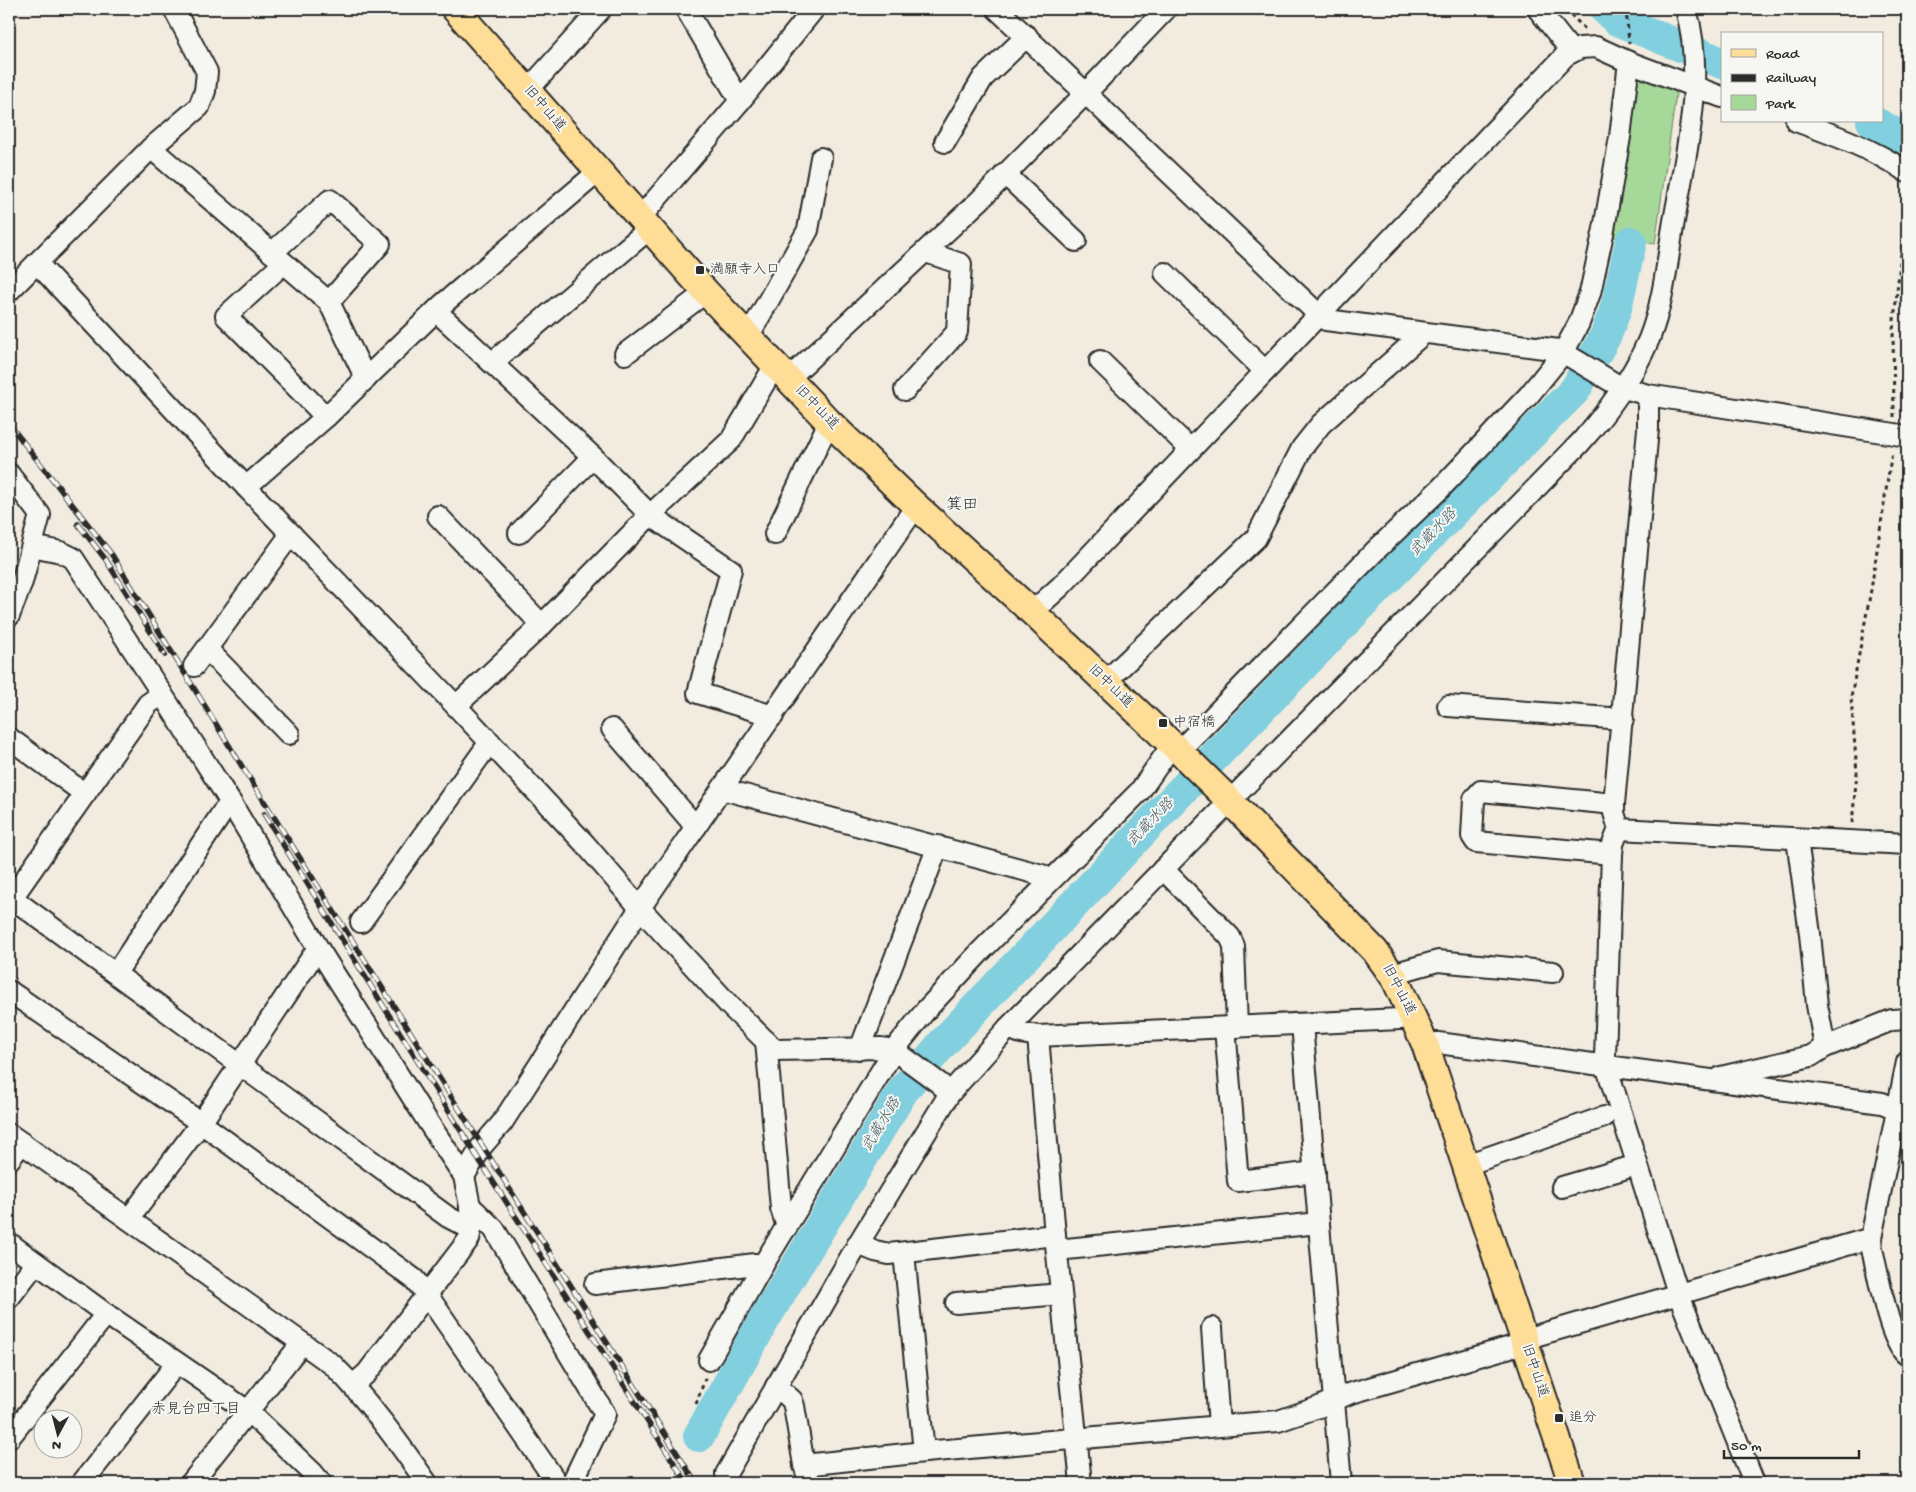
<svg xmlns="http://www.w3.org/2000/svg" width="1916" height="1492" viewBox="0 0 1916 1492" font-family="'Gochi Hand','Klee One',sans-serif">
  <style>
    .park { fill: #a6d899; stroke: #688262 }
    .lines { fill: none; stroke-linecap: round; stroke-linejoin: round }
    .river { stroke: #81cfdf; stroke-width: 32 }
    .minor-casing { stroke: #2b2b2b; stroke-width: 24 }
    .major-casing { stroke: #2b2b2b; stroke-width: 30 }
    .path { stroke: #2b2b2b; stroke-width: 3; stroke-dasharray: 4 4; stroke-linecap: butt }
    .minor { stroke: #f6f6f2; stroke-width: 20 }
    .major { stroke: #fedd96; stroke-width: 26 }
    .rail-casing { stroke: #2b2b2b; stroke-width: 5.5 }
    .rail { stroke: #f6f6f2; stroke-width: 4; stroke-dasharray: 11; stroke-linecap: butt }
    .poi-dot { fill: #2b2b2b; stroke: #f6f6f2; stroke-width: 2 }
    .labels { text-anchor: middle; dominant-baseline: central; stroke-width: 4; stroke-linejoin: round; paint-order: stroke }
    .street-label { font-size: 14px; fill: #2b2b2b; stroke: #f6f6f2 }
    .poi-label { font-size: 14px; fill: #2b2b2b; stroke: #f6f6f2; text-anchor: start }
    .water-label { font-size: 15px; font-style: italic; fill: #455c61; stroke: #f6f6f2 }
    .neighbourhood-label { font-size: 15px; fill: #2b2b2b; stroke: #f6f6f2 }
    .quarter-label { font-size: 16px; fill: #2b2b2b; stroke: #f6f6f2 }
  </style>
  <rect width="100%" height="100%" fill="#f1ecdf"/>
  <filter id="ink" filterUnits="userSpaceOnUse"><feTurbulence type="fractalNoise" baseFrequency=".02" numOctaves="2"/><feDisplacementMap in="SourceGraphic" scale="10" xChannelSelector="R" yChannelSelector="G"/><feConvolveMatrix kernelMatrix="1 2 1 2 8 2 1 2 1" color-interpolation-filters="sRGB"/></filter>
  <g filter="url(#ink)">
    <path class="park" d="M1637,75l38,12 1,7 -21,150 -47,-8z"/>
    <g class="lines">
      <g class="river">
        <path d="M1605,9l12,11 105,43"/>
        <path d="M1872,121l35,19"/>
        <path d="M699,1436l68,-121 137,-226 38,-45 218,-231 209,-216 206,-207 31,-55 10,-27 15,-66"/>
      </g>
      <defs>
        <g id="minor">
          <path d="M686,9l54,92"/>
          <path d="M997,9l322,306 7,5 233,30 55,33 10,5 24,7 259,41"/>
          <path d="M1538,9l34,43"/>
          <path d="M528,90l73,-81"/>
          <path d="M1796,121c39,14 77,28 111,51"/>
          <path d="M945,142l38,-64 44,-42"/>
          <path d="M151,148l178,154 37,77"/>
          <path d="M1005,174l71,67"/>
          <path d="M640,218l100,-117 74,-92"/>
          <path d="M272,253l58,-53 50,44 -51,58"/>
          <path d="M37,263l209,224 210,219 129,138 55,64 90,98 45,44 106,-2 13,2 45,33 11,10"/>
          <path d="M284,263l-58,53 100,101"/>
          <path d="M1165,273l100,98"/>
          <path d="M9,291l142,-143 48,-41 6,-16 2,-19 -33,-63"/>
          <path d="M436,311l157,146 57,58 81,55 -33,123 75,23"/>
          <path d="M748,337l60,-107 13,-72"/>
          <path d="M625,354l81,-62"/>
          <path d="M1100,361l90,88"/>
          <path d="M492,363l157,-134"/>
          <path d="M788,379l191,-178 106,-107 81,-85"/>
          <path d="M905,390l52,-58 4,-68 -35,-12"/>
          <path d="M1648,395v34l-34,375v9l5,16 -6,15 -1,10 -7,203 1,8 72,228 76,190"/>
          <path d="M9,474l31,41 -18,67 -13,34"/>
          <path d="M246,487l80,-70 117,-113 155,-132"/>
          <path d="M438,516l104,109"/>
          <path d="M519,533l74,-76"/>
          <path d="M775,534l54,-112"/>
          <path d="M32,546l29,6 12,6 89,136 69,109 87,145 110,174 36,54 6,30 1,23 -2,10 -102,134 -14,12"/>
          <path d="M1032,612l29,-26 504,-530 15,-8 16,-1 33,15 93,35"/>
          <path d="M207,649l82,85"/>
          <path d="M194,666l97,-132"/>
          <path d="M1105,682l151,-144 46,-90 19,-24 103,-91"/>
          <path d="M456,706l86,-81 108,-110 81,-75 44,-75"/>
          <path d="M1448,706l175,13"/>
          <path d="M612,729l84,98"/>
          <path d="M9,738l76,56"/>
          <path d="M1179,751l197,-201 65,-62 88,-93 34,-42 16,-30 11,-30 14,-64 16,-92 9,-75"/>
          <path d="M722,789l320,86 9,5"/>
          <path d="M1619,829l288,15"/>
          <path d="M1797,839l13,95 7,71 8,42"/>
          <path d="M1612,854l-136,-12 -4,-6 2,-37 7,-8 133,13"/>
          <path d="M1163,869l67,68 4,9 3,81"/>
          <path d="M9,896l439,321 23,12"/>
          <path d="M9,902l139,-198 14,-10"/>
          <path d="M361,922l129,-180"/>
          <path d="M116,973l106,-160 9,-10"/>
          <path d="M1392,974l46,-13 115,11"/>
          <path d="M9,991l192,132 213,156 14,17 129,187"/>
          <path d="M1302,1024l39,459"/>
          <path d="M1008,1028l13,5 17,3 362,-17 12,-3"/>
          <path d="M1225,1028l13,153 77,-9"/>
          <path d="M1038,1036l17,199"/>
          <path d="M766,1041l15,167 6,19"/>
          <path d="M1425,1044l13,-1 444,60 15,6 10,6"/>
          <path d="M860,1049l78,-203"/>
          <path d="M1907,1062l-36,176 1,11c6,24 17,93 35,106"/>
          <path d="M1721,1077l90,-21 14,-9 67,-27 15,-1"/>
          <path d="M9,1134l324,231c36,36 65,77 94,118"/>
          <path d="M9,1160l13,-17"/>
          <path d="M1466,1165l138,-48"/>
          <path d="M464,1176l18,-30 20,-23 138,-215 276,-402"/>
          <path d="M1562,1187l75,-22"/>
          <path d="M470,1206l24,23 111,185 -33,69"/>
          <path d="M129,1219l72,-96 117,-175"/>
          <path d="M9,1243l97,71 143,98 64,61 8,10"/>
          <path d="M858,1244l17,7 14,3 166,-19 26,248"/>
          <path d="M1057,1250l262,-27"/>
          <path d="M904,1253l20,199"/>
          <path d="M595,1284l160,-20 8,1"/>
          <path d="M9,1298l27,-35"/>
          <path d="M956,1303l105,-9"/>
          <path d="M1212,1328l7,98"/>
          <path d="M709,1360l54,-95 131,-215 32,-40 54,-58 160,-161 32,-46"/>
          <path d="M776,1386l16,14 2,6 10,59 6,18"/>
          <path d="M9,1438l97,-124"/>
          <path d="M804,1465l120,-13 354,-31 41,-14 29,-13 166,-48 21,-10 336,-98"/>
          <path d="M82,1483l95,-120"/>
          <path d="M191,1483l111,-140"/>
          <path d="M727,1483l-1,-9 132,-230 92,-151 58,-65 572,-585c28,-32 52,-64 69,-104 14,-35 18,-75 24,-112 12,-71 33,-147 13,-218"/>
        </g>
        <path id="major" d="M455,9l251,283 123,130 87,84 116,106 147,139 51,50 145,150 20,28 30,65 147,439"/>
      </defs>
      <use href="#minor" class="minor-casing"/>
      <use href="#major" class="major-casing"/>
      <g class="path">
        <path d="M1565,9l20,20"/>
        <path d="M1626,9l3,34"/>
        <path d="M1894,417l-1,-87 14,-134"/>
        <path d="M1852,823l5,-50 -6,-76 20,-107 21,-139"/>
        <path d="M696,1404l10,-28"/>
      </g>
      <use href="#minor" class="minor"/>
      <use href="#major" class="major"/>
      <defs>
        <g id="rail">
          <path d="M9,424l103,131 131,213 453,715"/>
          <path d="M78,524l28,36 59,95"/>
          <path d="M264,814l212,341 211,328"/>
        </g>
      </defs>
      <use href="#rail" class="rail-casing"/>
      <use href="#rail" class="rail"/>
    </g>
  </g>
  <g class="poi-dot">
    <rect x="695" y="265" width="10" height="10" rx="2.5"/>
    <rect x="1158" y="718" width="10" height="10" rx="2.5"/>
    <rect x="1554" y="1413" width="10" height="10" rx="2.5"/>
  </g>
  <g class="labels">
    <g class="street-label">
      <text transform="translate(544 109) rotate(49)">旧中山道</text>
      <text transform="translate(816 408) rotate(46)">旧中山道</text>
      <text transform="translate(1110 687) rotate(44)">旧中山道</text>
      <text transform="translate(1398 990) rotate(62)">旧中山道</text>
      <text transform="translate(1534 1371) rotate(71)">旧中山道</text>
    </g>
    <g class="poi-label">
      <text x="710" y="270">満願寺入口</text>
      <text x="1173" y="723">中宿橋</text>
      <text x="1569" y="1418">追分</text>
    </g>
    <g class="water-label">
      <text transform="translate(1434 533) rotate(-46)">武蔵水路</text>
      <text transform="translate(1151 823) rotate(-46)">武蔵水路</text>
      <text transform="translate(882 1125) rotate(-59)">武蔵水路</text>
    </g>
    <g class="neighbourhood-label">
      <text x="196" y="1410">赤見台四丁目</text>
    </g>
    <g class="quarter-label">
      <text x="962" y="506">箕田</text>
    </g>
  </g>
  <rect width="1916" height="1492" fill="none" stroke="#f6f6f2" stroke-width="30"/>
  <rect x="15" y="15" width="1886" height="1462" fill="none" stroke="#2b2b2b" stroke-width="2" filter="url(#ink)"/>
  <rect x="1721" y="32" width="162" height="90" fill="#f6f6f2" stroke="#a5a5a2"/>
  <rect x="1731" y="49" width="25" height="8" fill="#fedd96" stroke="#a5a5a2"/>
  <text x="1766" y="58" font-size="15" fill="#2b2b2b">Road</text>
  <rect x="1731" y="74" width="25" height="8" fill="#2b2b2b" stroke="#a5a5a2"/>
  <text x="1766" y="82" font-size="15" fill="#2b2b2b">Railway</text>
  <rect x="1731" y="95" width="25" height="15" fill="#a6d899" stroke="#a5a5a2"/>
  <text x="1766" y="108" font-size="15" fill="#2b2b2b">Park</text>
  <g transform="translate(58 1434) rotate(187)"><circle r="24" fill="#f6f6f2" stroke="#a5a5a2"/>
  <path d="M0-4L9 19L0 12L-9 19Z" fill="#2b2b2b"/>
  <text y="-8" font-size="14" font-weight="bold" text-anchor="middle" fill="#2b2b2b">N</text>
  </g>
  <path d="M1724 1450v8h135v-8" fill="none" stroke="#2b2b2b" stroke-width="2.5"/>
  <text x="1731" y="1450" font-size="15" fill="#2b2b2b" stroke="#f6f6f2" stroke-width="4" paint-order="stroke">50 m</text>
</svg>
